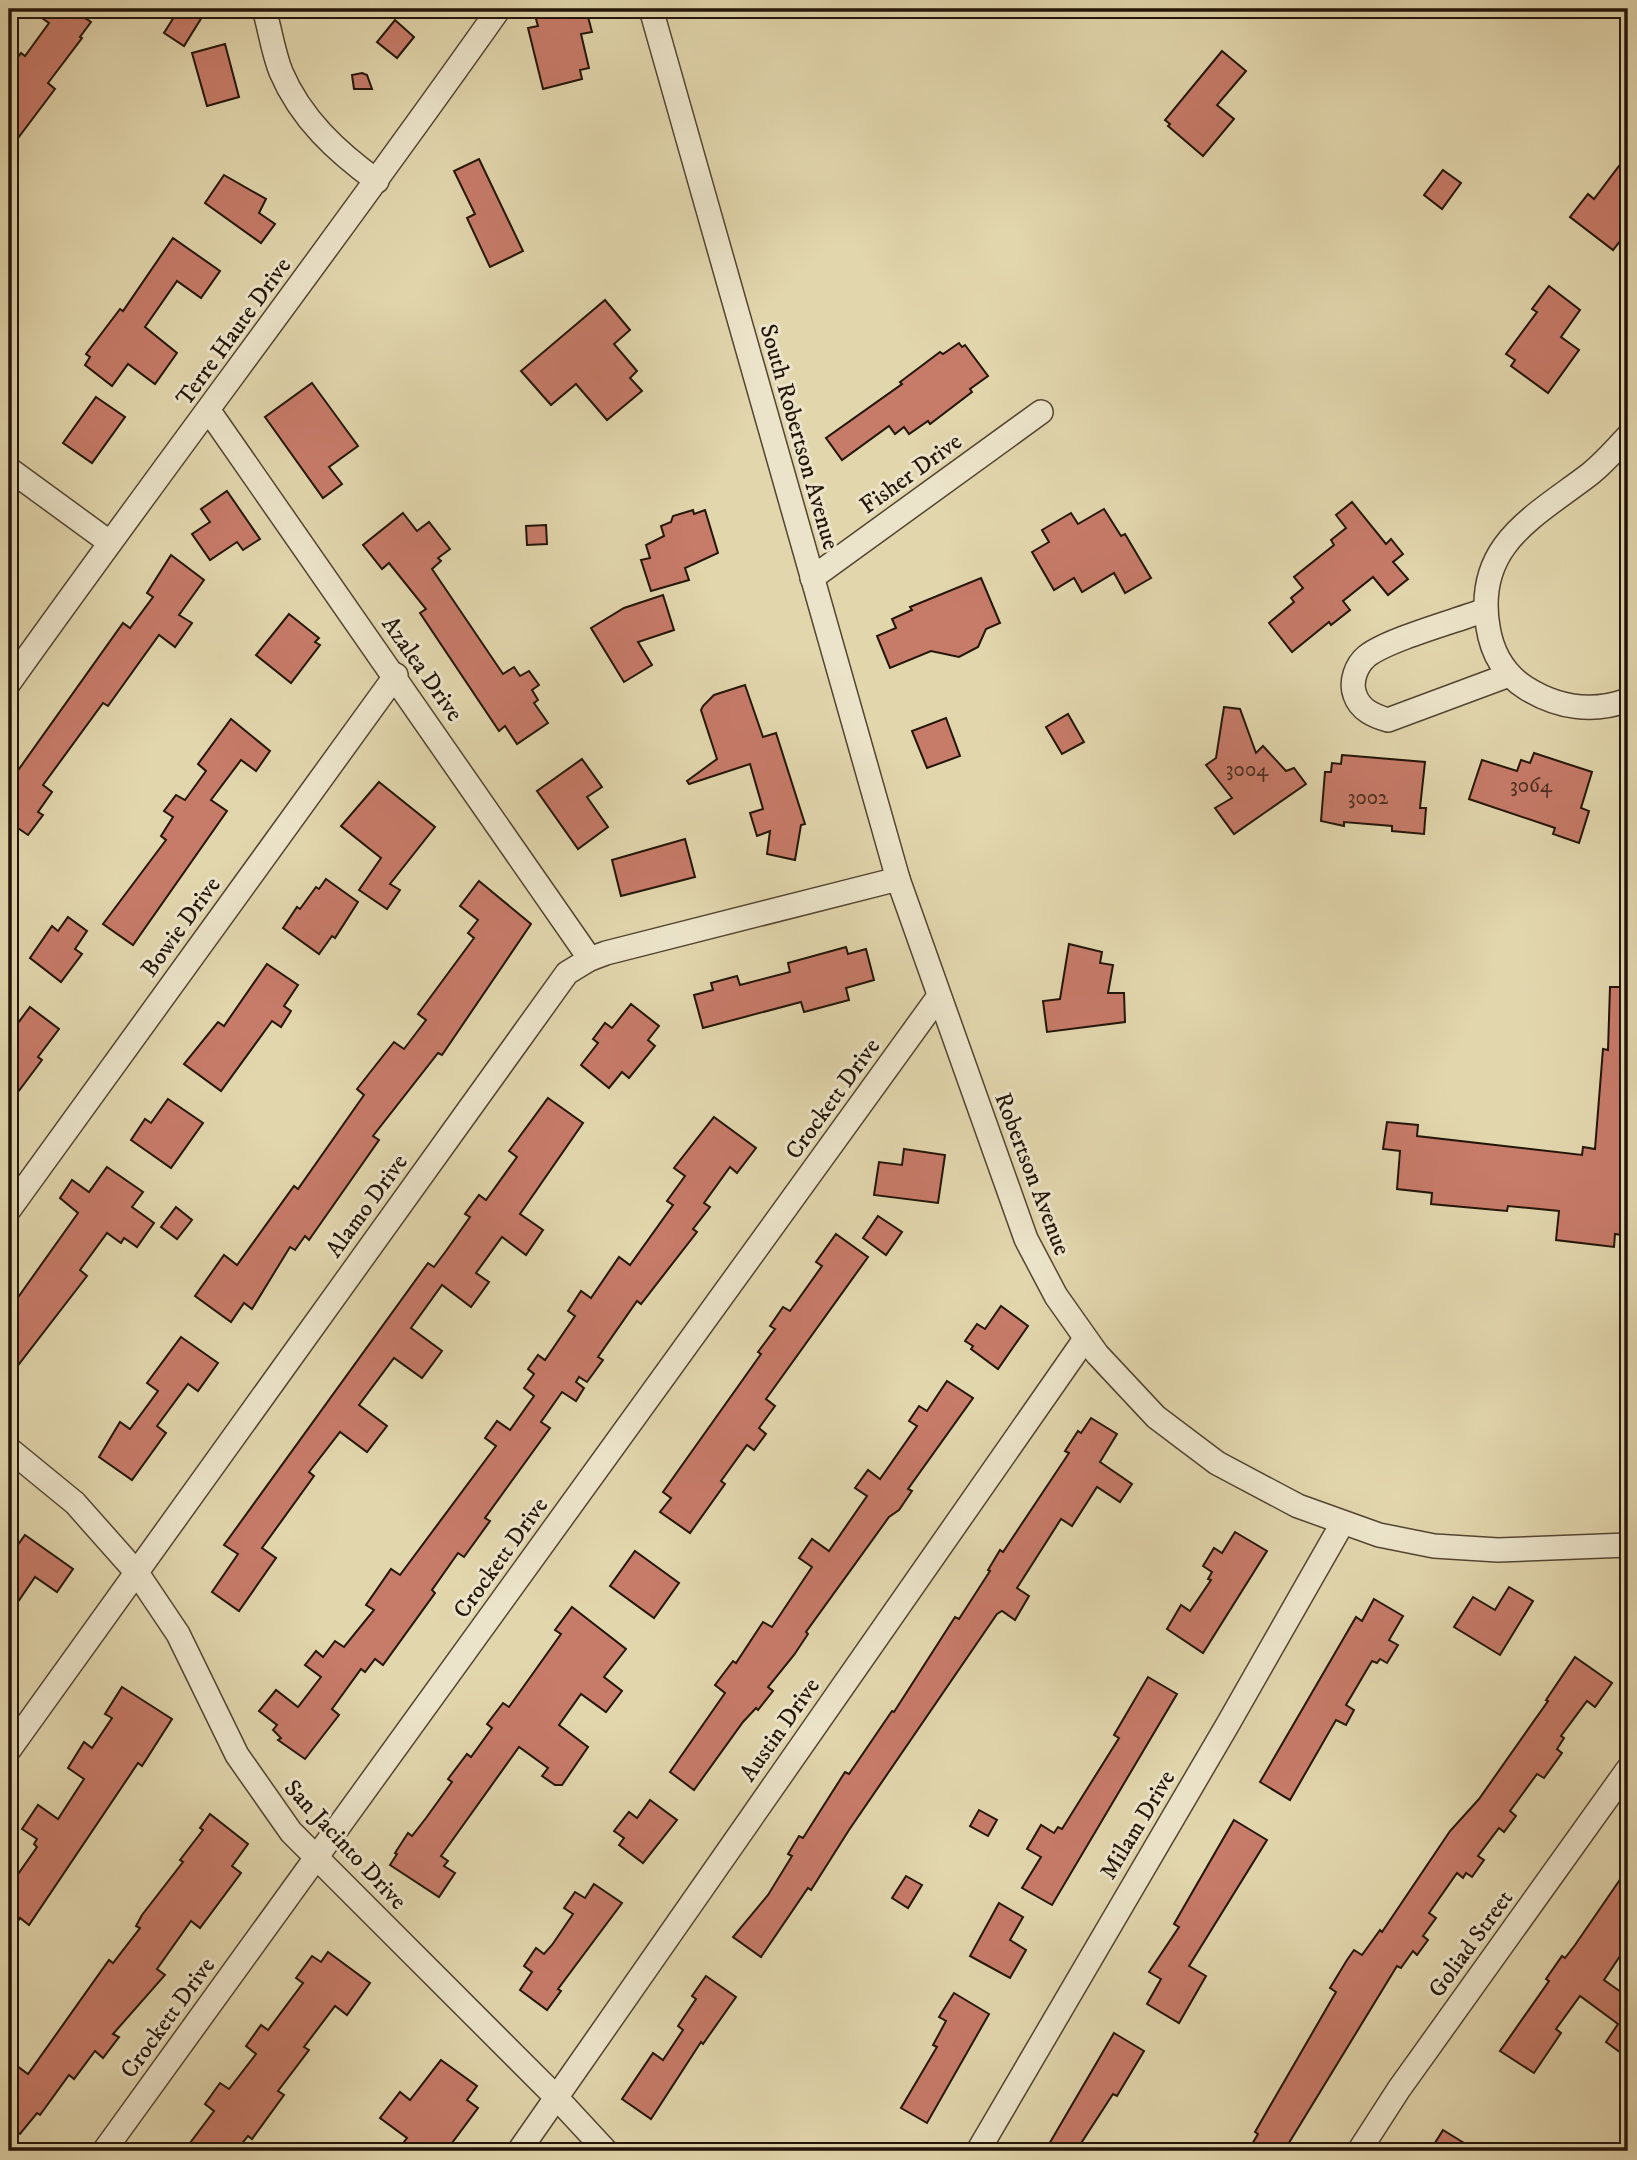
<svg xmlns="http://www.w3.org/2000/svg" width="1637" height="2160" viewBox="0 0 1637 2160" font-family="'IM FELL DW Pica',serif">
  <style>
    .building { fill: #c77b69; stroke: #231508; stroke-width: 2 }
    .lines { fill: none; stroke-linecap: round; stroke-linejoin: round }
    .minor-casing { stroke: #534531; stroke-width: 26 }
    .minor { stroke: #ece4ca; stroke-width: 23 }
    .labels { text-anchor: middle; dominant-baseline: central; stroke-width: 6; stroke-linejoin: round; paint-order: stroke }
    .number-label { font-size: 21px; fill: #4c2e20 }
    .street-label { font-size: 24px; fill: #231508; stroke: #ece4ca }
  </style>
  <rect width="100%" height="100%" fill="#e2d6ad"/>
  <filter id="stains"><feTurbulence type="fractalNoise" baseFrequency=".00286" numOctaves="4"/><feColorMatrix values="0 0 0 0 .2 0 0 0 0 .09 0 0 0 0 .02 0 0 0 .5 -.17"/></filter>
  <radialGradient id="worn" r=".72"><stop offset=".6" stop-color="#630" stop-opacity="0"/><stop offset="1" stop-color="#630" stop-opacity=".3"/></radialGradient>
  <g class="building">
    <path d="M29,9h63l-7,9 6,4 -11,15 2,1 -34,45 7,6 -46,61v-81l12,-16 4,3 24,-33z"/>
    <path d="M179,9h28l-23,37 -20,-13z"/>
    <path d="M548,9h38l6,23 -11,2 8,34 -9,2 2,9 -39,10 -15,-61 10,-2 -4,-14z"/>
    <path d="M395,20l19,17 -17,21 -20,-16z"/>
    <path d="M225,44l14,53 -32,9 -15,-53z"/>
    <path d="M1222,51l24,20 -29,34 17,14 -31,37 -35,-30 2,-2 -5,-4z"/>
    <path d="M362,73l5,2 5,14h-18l-2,-14z"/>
    <path d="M1628,154v77l-15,19 -43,-33 18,-23 6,5z"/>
    <path d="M479,159l44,92 -33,16 -23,-49 8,-4 -21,-43z"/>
    <path d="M1443,170l18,13 -19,26 -18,-14z"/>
    <path d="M224,175l42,24 -7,14 16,11 -14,19 -56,-40z"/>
    <path d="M173,238l47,33 -19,27 -24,-17 -32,46 32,26 -22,31 -27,-20 -16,22 -27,-21 5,-8 -4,-3 34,-45 3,2z"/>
    <path d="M1549,286l31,24 -19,27 18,13 -31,43 -37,-27 4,-6 -9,-6 31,-42 -5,-3z"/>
    <path d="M605,300l25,30 -16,14 23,27 -7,7 12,13 -35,29 -31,-36 -25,21 -30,-34z"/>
    <path d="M959,343l3,4 3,-2 23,31 -18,13 2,3 -42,32 -2,-3 -19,13 -5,-7 -9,7 -6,-8 -47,34 -16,-22 76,-54 -2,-2 40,-30 3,2z"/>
    <path d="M312,383l46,63 -29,21 13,17 -19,14 -58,-81z"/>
    <path d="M96,397l29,20 -33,46 -29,-20z"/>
    <path d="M227,491l33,48 -17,11 -6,-8 -27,18 -18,-26 18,-12 -9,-13z"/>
    <path d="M1352,502l34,42 5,-5 12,15 -10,8 15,17 -20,16 -15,-18 -30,24 7,9 -19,15 -2,-3 -37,30 -23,-29 25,-21 -3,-4 12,-10 -9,-11 40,-32 -3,-5 15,-12 -10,-13z"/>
    <path d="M1104,509l17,27 4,-2 26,44 -26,15 -11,-20 -32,19 -8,-14 -20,12 -22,-38 17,-10 -7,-12 29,-17 7,11z"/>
    <path d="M693,510l1,4 11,-4 13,43 -33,15 4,12 -38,11 -10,-31 9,-2 -4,-13 18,-9 -3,-10 10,-4 2,-6z"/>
    <path d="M403,513l14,18 12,-9 21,27 -12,9 3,3 -9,8 71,105 11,-7 6,9 9,-5 10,14 -7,5 6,10 -4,3 14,20 -31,21 -12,-18 -6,5 -79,-118 6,-4 -37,-46 -7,6 -19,-24z"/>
    <path d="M546,525l1,19 -20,1 -1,-19z"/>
    <path d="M171,555l33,25 -25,35 13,8 -17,24 -16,-12 -51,71 -5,-3 -60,82 9,7 -14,20 5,3 -15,20 -19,-13v-39l114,-160 7,5 23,-31 -6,-4z"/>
    <path d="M981,578l19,45 -14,6 -8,18 -19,10 -28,-6 -41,17 -13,-32 19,-8 -4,-9 20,-9 -2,-3z"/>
    <path d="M663,595l11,35 -36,12 14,23 -28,17 -33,-54 33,-20z"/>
    <path d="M289,614l30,24 -4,4 5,3 -29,38 -35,-28z"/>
    <path d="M745,685l18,52 13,-4 29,91 -4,1 -6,35 -28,-6 3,-23 -13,5 -7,-23 13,-4 -13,-45 -61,20 -2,-3 30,-22 -16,-49 2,-4 11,-11z"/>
    <path d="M1224,707l16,2 16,44 7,-7 23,25 8,-3 12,16 -72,50 -19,-26 17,-10 -26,-33 10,-7z"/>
    <path d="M1068,714l16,28 -22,12 -16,-27z"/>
    <path d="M946,718l14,38 -33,12 -15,-37z"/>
    <path d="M231,719l39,32 -14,20 -15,-11 -30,40 16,11 -94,134 -30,-21 63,-84 -5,-4 12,-19 -9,-6 12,-16 9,5 21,-29 -8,-7z"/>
    <path d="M1534,753l58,19 -11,36 8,3 -10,32 -26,-9 2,-6 -86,-29 13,-39 35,11 4,-11 9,3z"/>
    <path d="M1342,755l83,7 -5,46h6l-2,26 -32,-3v-5l-48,-4v4l-23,-5 4,-49h6l1,-9 9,1z"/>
    <path d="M582,759l20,28 -15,10 21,30 -30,22 -41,-58z"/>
    <path d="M379,782l56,45 -45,57 10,6 -13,19 -28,-19 22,-32 -40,-32z"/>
    <path d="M685,839l10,38 -74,19 -9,-36z"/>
    <path d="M326,879l32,23 -23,36 -3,-2 -13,18 -36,-26 14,-21 3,2 16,-22 3,2z"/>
    <path d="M479,881l52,43 -89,131 -4,-2 -65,83 6,4 -70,100 -4,-4 -10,14 -5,-3 -38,62 -8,-6 -13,19 -36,-26 29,-41 13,10 57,-79 4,3 66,-94 -7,-6 37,-47 10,7 22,-29 -8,-6 56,-76 -6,-5 10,-13 -18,-14z"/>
    <path d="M68,917l19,14 -12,18 7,5 -21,28 -31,-24 22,-32 6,5z"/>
    <path d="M1069,944l33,8 -2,11 13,2 -5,28h16l1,29 -78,10 -4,-31 17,-2z"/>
    <path d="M846,947l2,7 18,-5 8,31 -28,8 3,12 -45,12 -3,-10 -98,26 -9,-33 19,-5 -2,-7 26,-7 3,9 50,-13 -2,-9z"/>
    <path d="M267,964l31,21 -14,21 7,5 -10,16 -9,-6 -51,70 -37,-27 34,-42 6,4z"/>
    <path d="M1610,987h18v249l-13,-2 -1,13 -58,-7 3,-29 -51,-5 -1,5 -76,-7 1,-11 -35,-4 3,-38 -17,-2 4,-27 31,3 -1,11 165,19 1,-8 12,2 8,-100 5,1z"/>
    <path d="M631,1004l28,22 -11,14 7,6 -26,32 -7,-6 -13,16 -28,-23 17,-22 -5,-4 12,-16 7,5z"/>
    <path d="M30,1007l29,22 -21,28 4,3 -33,44v-69z"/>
    <path d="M548,1098l35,25 -63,91 23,16 -17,25 -24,-18 -26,36 13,9 -18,25 -29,-22 -31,43 31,23 -20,27 -28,-20 -35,47 28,21 -20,26 -27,-20 -31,40 5,4 -52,72 14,10 -37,53 -27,-19 26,-38 -14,-9 204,-282 6,4 12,-16 24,-34 -5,-3 14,-19 7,5 31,-43 -8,-6z"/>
    <path d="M168,1099l35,24 -32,45 -40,-28 14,-21 6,4z"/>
    <path d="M714,1117l42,31 -19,25 -7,-6 -26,36 6,4 -17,22 4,3 -56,72 -4,-3 -39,56 5,3 -16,22 -8,-5 -3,5 8,6 -8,13 -14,-9 -21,30 9,6 -65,90 5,3 -26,36 -6,-4 -26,37 3,3 -52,72 -8,-6 -10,13 -4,-3 -29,40 7,6 -34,44 -27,-19 3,-2 -8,-8 4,-5 -18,-14 17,-21 22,17 23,-30 -16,-12 11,-14 7,6 12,-16 9,6 30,-37 -8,-5 25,-36 9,6 96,-129 -11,-8 12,-17 13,9 24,-34 -10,-8 10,-14 -6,-5 10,-14 7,5 30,-44 -7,-5 13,-20 10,7 28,-41 11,8 43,-60 -6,-4 18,-25 -11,-8z"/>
    <path d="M904,1149l41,6 -7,48 -64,-8 5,-33 23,3z"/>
    <path d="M107,1167l36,25 -11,15 22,16 -17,24 -13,-9 -3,5 -14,-10 -27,37 7,6 -78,101v-67l69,-97 -18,-15 12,-18 17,12z"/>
    <path d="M176,1207l16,13 -15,19 -16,-12z"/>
    <path d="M878,1216l24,16 -16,23 -23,-17z"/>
    <path d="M836,1234l32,23 -102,142 9,7 -16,22 7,6 -12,16 -7,-5 -26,36 4,3 -35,49 -30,-21 11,-14 -8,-6 98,-138 -3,-2 17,-23 -5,-3 13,-19 7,4 32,-45 -6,-4z"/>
    <path d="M1001,1306l27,20 -30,43 -27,-20 2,-3 -8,-5 12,-17 8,5z"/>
    <path d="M181,1337l37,26 -20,28 -10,-7 -31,42 9,7 -34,47 -33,-23 21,-35 10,7 28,-38 -11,-8z"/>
    <path d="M947,1381l26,17 -65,91 4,2 -13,19 -10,7 -83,115 2,2 -14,21 -26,32 5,4 -15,19 -2,-2 -13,14 -49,68 -24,-18 55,-79 -10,-8 18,-24 3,2 27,-41 9,5 40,-60 -13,-9 13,-19 17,12 38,-55 -12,-8 13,-18 12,9 37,-53 -8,-5 10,-15 8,5z"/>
    <path d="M1091,1418l26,16 -17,28 32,22 -12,18 -23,-15 -25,39 -11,-7 -44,69 12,8 -14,24 -13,-9 -5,3 -148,216 -38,60 -3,-2 -47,69 -28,-20 35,-42 24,-39 -4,-2 11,-18 4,2 42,-66 4,2 43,-63 2,1 61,-95 4,2 31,-48 -2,-1 12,-20 3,2 66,-99 -4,-2 13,-20 3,2z"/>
    <path d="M1235,1532l32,19 -64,102 -36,-24 14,-24 9,6 21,-31 -3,-1 4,-7 -9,-6 11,-18 8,5z"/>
    <path d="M25,1535l48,34 -16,23 -22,-15 -26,38v-58z"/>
    <path d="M635,1551l44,32 -25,35 -44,-32z"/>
    <path d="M1509,1587l24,14 -33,54 -46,-28 19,-30 22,13z"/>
    <path d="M1374,1599l29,17 -14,24 9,5 -11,18 -7,-4 -3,4 -5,-2 -26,44 8,5 -8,15 -10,-5 -46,80 -30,-18 96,-165 6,4z"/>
    <path d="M572,1607l54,42 -22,28 18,14 -16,21 -25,-18 -22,31 29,22 -26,38h-7l-13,-9 6,-8 -29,-21 -78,109 7,5 -4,5 11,7 -16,24 -49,-32 7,-11 -2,-1 13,-20 4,3 14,-18 26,-36 -4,-3 19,-25 4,3 21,-29 -5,-4 16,-21 6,4 52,-73 -6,-4z"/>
    <path d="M1575,1657l37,26 -17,24 -8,-6 -26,35 3,2 -7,11 5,4 -18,25 -7,-4 -27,37 6,5 -12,16 -5,-4 -21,28 6,4 -12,17 -6,-4 -3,5 -6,-5 -28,40 7,5 -13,18 5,4 -11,15 -4,-4 -12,17 -4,-2 -113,185h-36l10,-17 -3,-2 81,-140 -6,-4 17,-28 7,-10 8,5 18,-25 2,2 68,-101 29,-32 69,-98 -2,-1z"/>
    <path d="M1148,1677l29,17 -125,211 -30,-17 19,-31 -14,-8 14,-24 13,8 4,-6 4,2 57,-91 -5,-3z"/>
    <path d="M122,1687l50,32 -30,47 -4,-3 -109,162 -9,-7 -11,17v-48l28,-40 -3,-3 3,-5 -15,-10 16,-24 20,14 26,-40 -16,-11 16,-26 8,6 20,-30 -7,-4z"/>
    <path d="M650,1800l27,20 -34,43 -24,-18 5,-7 -10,-7 15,-19 8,6z"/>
    <path d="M979,1810l18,10 -9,16 -18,-10z"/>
    <path d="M210,1814l38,30 -16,22 9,7 -41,55 -9,-7 -34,48 8,6 -52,59 6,3 -16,21 -8,-7 -21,28 -5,-4 -29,40 -3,-2 -17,21 -11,-8v-48l8,-12 11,8 81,-114 4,3 27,-35 -4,-2 6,-11 41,-53 -3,-2 23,-30 -3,-2z"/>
    <path d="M1234,1820l33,20 -78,126 17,10 -27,47 -32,-19 14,-25 -12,-7 30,-45 -5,-3z"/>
    <path d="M1628,1868v76l-24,36 24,17v61l-22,-16 12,-18 -38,-28 -24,33 5,4 -27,40 -34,-22 49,-70 -3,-2 16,-23 3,2 10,-13z"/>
    <path d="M906,1876l16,9 -14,23 -16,-10z"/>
    <path d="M594,1884l28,19 -64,86 3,2 -14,19 -27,-20 12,-18 -8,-6 12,-18 8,6 8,-9 21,-31 -9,-6 11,-16 10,6z"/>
    <path d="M999,1903l24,14 -13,23 16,10 -16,28 -40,-22z"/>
    <path d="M328,1952l42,31 -23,32 -12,-9 -31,41 5,3 -31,41 6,4 -32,44 -4,-3 -12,15h-52l30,-40 -9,-7 15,-21 9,6 27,-35 -10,-8 15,-21 7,5 35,-47 -7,-5 16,-22 9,6z"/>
    <path d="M706,1976l30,21 -33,47 -2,-2 -50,77 -29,-20 31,-46 10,7 20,-30 -5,-4 18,-27 -4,-3z"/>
    <path d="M954,1993l35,21 -62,109 -26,-15 36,-61 -4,-2 13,-24 -7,-4z"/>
    <path d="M1114,2033l30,18 -27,45 -4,-2 -37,57h-31z"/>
    <path d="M441,2060l36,26 -10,14 11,8 -32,43h-49l10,-13 -27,-20 20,-26 10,8z"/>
    <path d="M1443,2130l34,21h-47z"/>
  </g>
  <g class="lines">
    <defs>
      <g id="minor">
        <path d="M264,9c6,20 9,43 17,63 20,47 56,80 96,109"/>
        <path d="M651,9l247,870 128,360 30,57 41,58 59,63 61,46 81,43 81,29 55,11 64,4 130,-5"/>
        <path d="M209,411l381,548"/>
        <path d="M1628,436c-12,13 -24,27 -38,38 -56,43 -116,71 -102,153 4,26 16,47 38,61 32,20 67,25 102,12"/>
        <path d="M9,469l100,73"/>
        <path d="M812,578l229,-166"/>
        <path d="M1485,610c-29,11 -96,29 -118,46 -11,9 -17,26 -12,39 5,15 19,21 33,25l121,-45"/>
        <path d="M9,683c161,-226 330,-447 490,-674"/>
        <path d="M9,1210l387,-535"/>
        <path d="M9,1449l66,54 62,70 41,61 59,121 54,77 265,265 50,54"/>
        <path d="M9,1750l558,-777 23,-14 16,-6 292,-74"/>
        <path d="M104,2151l835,-1155"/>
        <path d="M519,2151l566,-812"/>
        <path d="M978,2151l250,-427 114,-200"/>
        <path d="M1359,2151l40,-62 229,-320"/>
      </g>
    </defs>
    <use href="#minor" class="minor-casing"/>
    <use href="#minor" class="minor"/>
  </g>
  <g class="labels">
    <g class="number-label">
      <text x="1247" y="770">3004</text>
      <text x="1531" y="786">3064</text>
      <text x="1368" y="798">3002</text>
    </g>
    <g class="street-label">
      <text transform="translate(234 332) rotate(-54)">Terre Haute Drive</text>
      <text transform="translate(799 437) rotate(74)">South Robertson Avenue</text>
      <text transform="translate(911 474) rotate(-36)">Fisher Drive</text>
      <text transform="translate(422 669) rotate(55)">Azalea Drive</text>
      <text transform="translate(181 927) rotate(-54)">Bowie Drive</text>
      <text transform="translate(833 1099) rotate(-54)">Crockett Drive</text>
      <text transform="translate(1032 1174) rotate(69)">Robertson Avenue</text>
      <text transform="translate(367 1206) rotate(-54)">Alamo Drive</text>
      <text transform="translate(501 1558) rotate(-54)">Crockett Drive</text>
      <text transform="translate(780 1730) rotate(-55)">Austin Drive</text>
      <text transform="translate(1138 1825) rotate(-59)">Milam Drive</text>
      <text transform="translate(345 1845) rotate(47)">San Jacinto Drive</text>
      <text transform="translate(1471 1944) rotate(-54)">Goliad Street</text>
      <text transform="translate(168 2018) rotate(-54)">Crockett Drive</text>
    </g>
  </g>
  <rect width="1637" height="2160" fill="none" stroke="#e2d6ad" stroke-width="35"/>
  <rect x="10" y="10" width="1616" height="2139" fill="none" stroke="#231508" stroke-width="3.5"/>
  <rect x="18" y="18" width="1602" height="2125" fill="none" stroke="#231508" stroke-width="2"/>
  <rect width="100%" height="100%" filter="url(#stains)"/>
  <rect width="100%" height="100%" fill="url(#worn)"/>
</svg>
